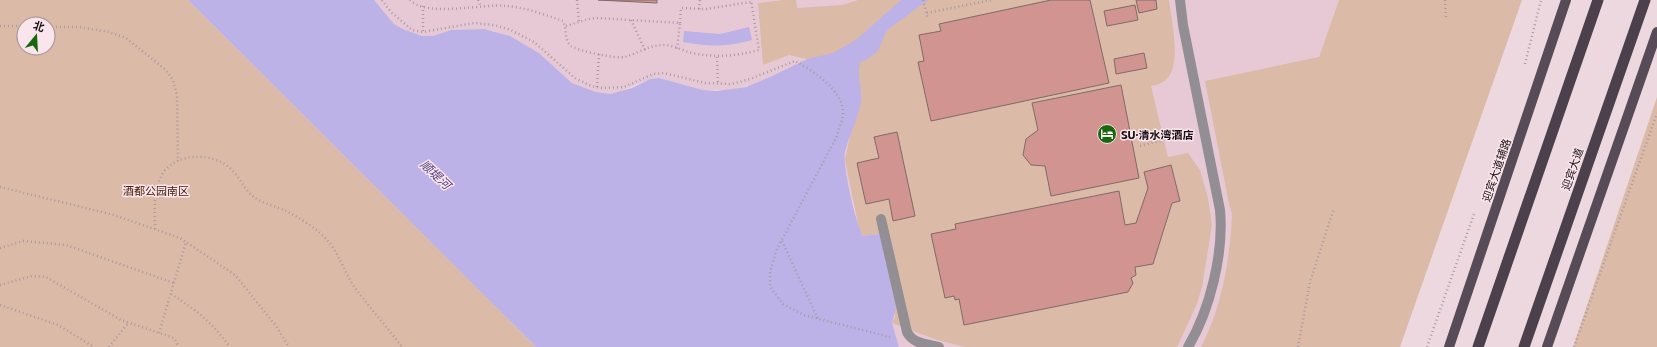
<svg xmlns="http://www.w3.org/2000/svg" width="1657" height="347" viewBox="0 0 1657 347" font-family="Commissioner,'Noto Sans SC',sans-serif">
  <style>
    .built { fill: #e7c9d5 }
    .green { fill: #dbbaa7; fill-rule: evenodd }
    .water { fill: #bcb2e7 }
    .building { fill: #d19491; stroke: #7f6a69 }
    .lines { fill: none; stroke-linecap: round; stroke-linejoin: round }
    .path { stroke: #aa99a0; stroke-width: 2.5; stroke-dasharray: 1 3; stroke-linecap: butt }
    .service { stroke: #938d94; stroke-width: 10 }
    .primary { stroke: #564b57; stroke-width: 10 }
    .trunk { stroke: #4b404c; stroke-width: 11 }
    .labels { text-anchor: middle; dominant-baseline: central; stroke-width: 3; stroke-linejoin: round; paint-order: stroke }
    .poi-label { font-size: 11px; font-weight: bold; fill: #181114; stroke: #fbe5ed; text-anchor: start }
    .street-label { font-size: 11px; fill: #181114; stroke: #fbe5ed }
    .park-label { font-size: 11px; fill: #432109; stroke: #fbe5ed }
    .water-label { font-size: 12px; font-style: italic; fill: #504080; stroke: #fbe5ed }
  </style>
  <rect width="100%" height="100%" fill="#edd8e0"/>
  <path class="built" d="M374,0h965l-21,60 -70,287h-349l-92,-288 -49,24 -27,7h-28l-44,-12 -9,1 -29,12 -11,3 -14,-2 -24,-9 -33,-30 -29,-17 -26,-7 -33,1 -18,6h-11l-19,-7 -9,-5z"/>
  <g class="green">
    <path d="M0,0h188l348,347h-536zM24,24h24v24h-24z"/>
    <path d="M784,0h12l1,8 45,-3 16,-5h311c2,19 15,70 -6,82 -3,2 -8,3 -12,4l17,71 20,-4 12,17 8,28 4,27 -10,62 -5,17 -20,43h-212l-28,-7 -45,-17 3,-6 -15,-83 -17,2 -4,-7 -14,-69 15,-73 -53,-28 -18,-4 -26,10 -5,-62z"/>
    <path d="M1339,0h183l-122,347h-199c21,-40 29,-88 31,-133l-3,-10 -24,-123 114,-24z"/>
    <path d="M1657,97v250h-84z"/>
  </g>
  <g class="water">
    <path d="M188,0h186l20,24 9,5 19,7h11l18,-6 33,-1 26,7 29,17 33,30 24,9 14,2 22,-6 18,-9 9,-1 44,12 14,1 29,-4 24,-10 37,-18 26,-6 24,-14 44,-39h27l-38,28c-7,6 -7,14 -12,22 -4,6 -12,9 -18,13 -4,13 3,26 1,39 -3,18 -12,33 -16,50 -3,13 11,72 18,84l17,-2 16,74 -4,15 7,24h-363z"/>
    <path d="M749,27l3,13c-26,7 -43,7 -69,2l1,-11 36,3z"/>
  </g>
  <g class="building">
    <path d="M598,0h59v3z"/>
    <path d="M1051,0h39l19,83 -178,38 -13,-59 6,-1 -5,-26 22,-4 -2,-7z"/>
    <path d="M1136,0h20l1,9 -18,4z"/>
    <path d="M1135,5l3,15 -31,6 -3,-15z"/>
    <path d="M1144,53l3,15 -31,6 -2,-15z"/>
    <path d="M1121,85l18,93 -88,18 -6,-30 -14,-1 -8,-10 3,-16 12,-9 -6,-27z"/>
    <path d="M897,132l18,84 -22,5 -4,-22 -23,5 -9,-41 22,-5 -5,-21z"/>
    <path d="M1171,165l9,36 -8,2 -19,61 -18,3 1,8 -5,3 2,5 -5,9 -164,33 -5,-26 -4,1 -1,-4 -9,2 -14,-64 25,-5 -1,-5 164,-33 6,34 11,-2 12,-35 -4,-16z"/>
  </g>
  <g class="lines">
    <g class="path">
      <path d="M382,0l9,12 21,18 11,2 51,-9 20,2 17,5 23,12 41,36 16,8 11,2 22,-1 29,-13 11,-1 41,10 27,1 18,-5 45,-18c18,10 47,28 48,51 0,8 -4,16 -6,24l-60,113 -7,23v15l13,17 21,11 86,22"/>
      <path d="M410,0c18,18 73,3 96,6 19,1 39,9 57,15 4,8 1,19 8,25 7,5 45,13 54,11 13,-4 26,-13 41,-12 9,1 17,6 26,8 24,5 43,3 67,-3l-8,-50"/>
      <path d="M478,0l3,7"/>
      <path d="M577,0l2,22"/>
      <path d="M923,0l5,19"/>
      <path d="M1445,0l1,17"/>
      <path d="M423,6v26"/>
      <path d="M699,9l1,-9"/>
      <path d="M927,13l64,-13"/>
      <path d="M631,20l14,30"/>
      <path d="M680,23l1,-15 25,1 45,-7"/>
      <path d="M0,26h24"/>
      <path d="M566,26l23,-7 9,-1 82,5 -3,26"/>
      <path d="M48,27h30l31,5 17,6 40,32 7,10 4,15 1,66"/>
      <path d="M717,57l1,27"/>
      <path d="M1525,64l16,-64"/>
      <path d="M597,87l2,-33"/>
      <path d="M1140,146l47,-12"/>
      <path d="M0,187l114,28 66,23 55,37 41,51 13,21"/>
      <path d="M155,229c0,-15 -2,-34 4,-48 10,-29 53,-31 73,-11 9,9 13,21 23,28 9,6 21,8 31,13 14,7 32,18 42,30 11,13 17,32 27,47 15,20 32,39 47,59"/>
      <path d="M782,241l36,78"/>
      <path d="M0,248l23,-7 43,4 108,38"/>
      <path d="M0,285l32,-9 14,1 75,43 53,18 5,9"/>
      <path d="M171,294c27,17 39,27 59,53"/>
      <path d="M0,305l58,20 36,22"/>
      <path d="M159,333l27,-91"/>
      <path d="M109,347l20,-25"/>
      <path d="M1298,347l12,-65 24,-74"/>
      <path d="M1427,347l47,-133"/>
      <path d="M1574,347l83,-234"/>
    </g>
    <g class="service">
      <path d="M1180,0l3,25 37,185c4,43 -10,100 -32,137"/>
      <path d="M881,219l26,113c6,12 20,12 32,15"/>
    </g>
    <g class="primary">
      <path d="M1449,347l117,-347"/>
      <path d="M1547,347l110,-315"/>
    </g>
    <g class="trunk">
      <path d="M1478,347l120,-347"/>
      <path d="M1524,347l121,-347"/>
    </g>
  </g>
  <defs>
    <symbol id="hotel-disc" viewBox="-11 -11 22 22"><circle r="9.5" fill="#18690c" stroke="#fbe5ed"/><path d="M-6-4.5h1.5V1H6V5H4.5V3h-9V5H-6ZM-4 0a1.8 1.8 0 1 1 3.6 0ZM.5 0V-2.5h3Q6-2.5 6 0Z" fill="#fff"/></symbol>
  </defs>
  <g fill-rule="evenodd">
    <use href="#hotel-disc" x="1096" y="123" width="22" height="22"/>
  </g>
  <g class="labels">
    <g class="poi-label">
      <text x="1121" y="134">SU·清水湾酒店</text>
    </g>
    <g class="street-label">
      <text transform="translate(1572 169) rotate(-71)">迎宾大道</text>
      <text transform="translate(1496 170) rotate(-71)">迎宾大道辅路</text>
    </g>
    <g class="park-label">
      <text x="156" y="190">酒都公园南区</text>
    </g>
    <g class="water-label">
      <text transform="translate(436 174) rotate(43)">顺堤河</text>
    </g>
  </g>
  <g transform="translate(36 36) rotate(18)"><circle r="19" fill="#fbe5ed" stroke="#a09096"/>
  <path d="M0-3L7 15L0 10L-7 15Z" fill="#18690c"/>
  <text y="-6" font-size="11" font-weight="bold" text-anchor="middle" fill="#181114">北</text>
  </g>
</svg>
